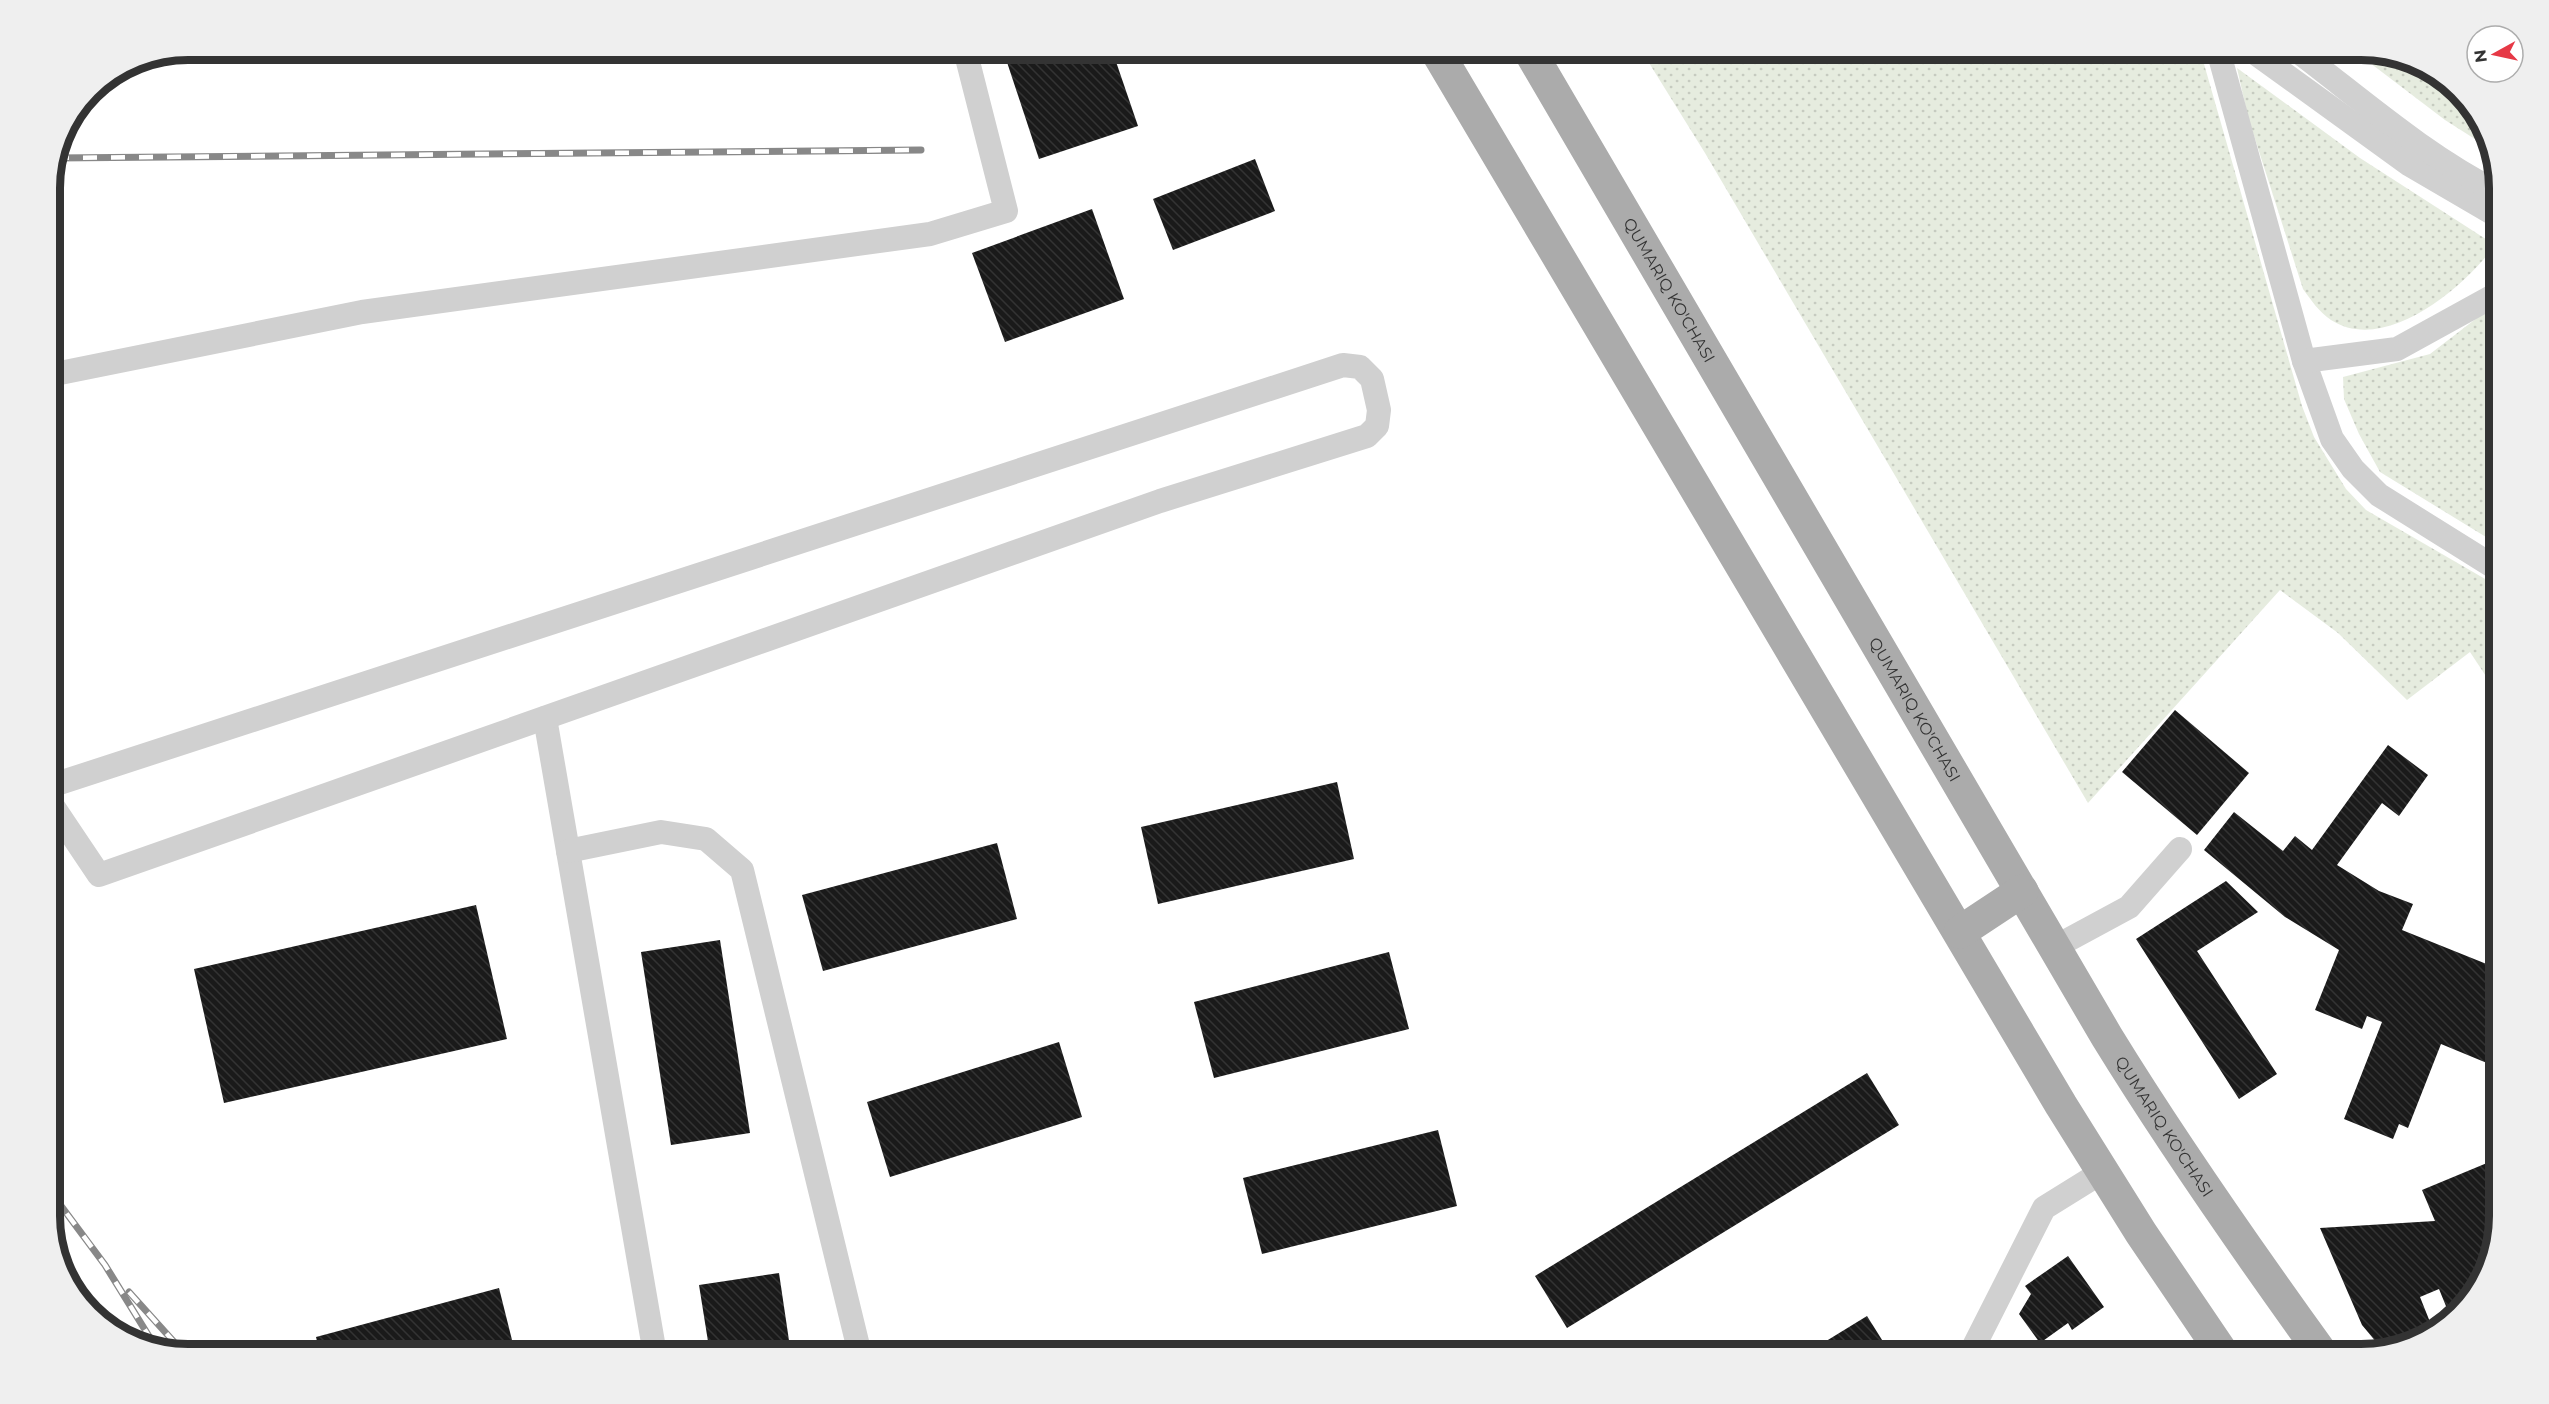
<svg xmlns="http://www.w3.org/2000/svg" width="2549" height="1404" viewBox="0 0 2549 1404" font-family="Montserrat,sans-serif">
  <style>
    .grass { fill: url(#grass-dots) }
    .building { fill: url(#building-back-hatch) }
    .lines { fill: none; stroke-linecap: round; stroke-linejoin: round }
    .service { stroke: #d0d0d0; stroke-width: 24 }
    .primary { stroke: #ababab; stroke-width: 33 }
    .rail-casing { stroke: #888; stroke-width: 7 }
    .rail { stroke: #fff; stroke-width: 4.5; stroke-dasharray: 14; stroke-linecap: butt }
    .labels { text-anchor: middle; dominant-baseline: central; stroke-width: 6; stroke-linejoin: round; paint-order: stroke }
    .street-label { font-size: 16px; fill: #333; stroke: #fff }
    .rim { fill: none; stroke: #333; stroke-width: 8 }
  </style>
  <defs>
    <pattern id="grass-dots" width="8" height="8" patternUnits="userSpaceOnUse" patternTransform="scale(1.5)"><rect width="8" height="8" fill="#e6ecdf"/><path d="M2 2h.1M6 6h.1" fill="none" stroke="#c6cbc0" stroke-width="1.8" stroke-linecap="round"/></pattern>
    <pattern id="building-back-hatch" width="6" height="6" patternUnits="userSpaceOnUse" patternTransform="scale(1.5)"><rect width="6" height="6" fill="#1a1a1a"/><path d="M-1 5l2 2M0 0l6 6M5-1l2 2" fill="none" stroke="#333"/></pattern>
  </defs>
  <rect width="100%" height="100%" fill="#fff"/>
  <g class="grass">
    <path d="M1641,50h559l102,356 12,31 32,52 20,21 133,77v109l-29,-44 -63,48 -69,-67 -58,-43 -192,213 -383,-650z"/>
    <path d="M2353,50l77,18 51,51 8,29 -44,-28z"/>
    <path d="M2237,68l123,90 135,87c-30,42 -110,110 -164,75 -12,-8 -20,-20 -28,-31l-55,-172z"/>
    <path d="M2499,301v244l-119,-73 -21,-38 -15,-35 -1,-22 87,-23z"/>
  </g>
  <g class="building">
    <path d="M1003,50h109l26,76 -99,33z"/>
    <path d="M1255,159l20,52 -102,39 -20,-51z"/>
    <path d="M1092,209l32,90 -119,43 -33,-89z"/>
    <path d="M2175,710l74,63 -52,62 -75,-63z"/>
    <path d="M2388,745l40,30 -29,41 -17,-13 -45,62 42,26 34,13 -11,26 97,39v99l-58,-24 -33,84 -9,-4 -6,15 -49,-20 38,-97 -15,-6 -5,13 -47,-19 24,-60 -54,-33 -81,-67 30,-38 49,39 12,-15 17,14z"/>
    <path d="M1337,782l17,77 -196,45 -17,-77z"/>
    <path d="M997,843l20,76 -194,52 -21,-76z"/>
    <path d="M2226,881l32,31 -61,39 80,123 -38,25 -103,-160z"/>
    <path d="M476,905l31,134 -283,64 -30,-134z"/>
    <path d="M720,940l30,193 -79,12 -30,-193z"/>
    <path d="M1389,952l20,77 -195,49 -20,-76z"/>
    <path d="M1059,1042l23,75 -192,60 -23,-75z"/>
    <path d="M1867,1073l32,52 -332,203 -32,-52z"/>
    <path d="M1438,1130l19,76 -195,48 -19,-76z"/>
    <path d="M2499,1158v58l-18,69 -31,31 -11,-27 -19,8 14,35 -8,5 -44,12 -20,-24 -42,-97 115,-7 -13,-31z"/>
    <path d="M2068,1256l36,51 -32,23 -4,-7 -28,20 -21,-29 12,-20 -6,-8z"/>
    <path d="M70,1263l10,37 -7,-8 -10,-27z"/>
    <path d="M779,1273l12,81h-81l-11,-69z"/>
    <path d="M499,1288l16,64 -9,2h-186l-4,-17z"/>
    <path d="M1867,1316l22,35 -5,3h-79z"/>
    <path d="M1996,1349l100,1v4h-100z"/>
  </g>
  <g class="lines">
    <g class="service">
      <path d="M2218,50l86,311 28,78 21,30 26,26 120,75"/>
      <path d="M2251,50l159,115 89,52"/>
      <path d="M2296,50c65,49 129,106 203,143"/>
      <path d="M2304,361l93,-12 98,-54 4,-5"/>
      <path d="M50,375l312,-63 568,-78 76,-23 -41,-161"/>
      <path d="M545,718l110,636"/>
      <path d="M50,786l1293,-421 17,2 12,12 7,31 -2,16 -10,10 -207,65 -1061,374 -49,-73"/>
      <path d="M568,851l93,-19 45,7 36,31 118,484"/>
      <path d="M2055,947l74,-40 51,-58"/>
      <path d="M1970,1354l74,-146 58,-36"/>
    </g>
    <g class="primary">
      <path d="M1436,50l625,1055 80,128 82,121"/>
      <path id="s1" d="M1529,50l578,987c67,109 140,213 215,317"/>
      <path d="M1960,932l62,-41"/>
    </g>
    <defs>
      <g id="rail">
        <path d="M55,158l866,-8"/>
        <path d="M50,1191l55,74 50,81"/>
        <path d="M129,1292l55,61"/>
      </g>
    </defs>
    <use href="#rail" class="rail-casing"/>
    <use href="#rail" class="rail"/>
  </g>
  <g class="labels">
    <g class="street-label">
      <text stroke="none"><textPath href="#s1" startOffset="278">QUMARIQ KO'CHASI</textPath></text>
      <text stroke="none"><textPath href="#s1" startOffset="764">QUMARIQ KO'CHASI</textPath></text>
      <text stroke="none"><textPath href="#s1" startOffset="1250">QUMARIQ KO'CHASI</textPath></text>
    </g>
  </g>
  <path d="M0 0H2549V1404H0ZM188 60H2361A128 128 0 0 1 2489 188V1216A128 128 0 0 1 2361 1344H188A128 128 0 0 1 60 1216V188A128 128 0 0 1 188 60Z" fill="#efefef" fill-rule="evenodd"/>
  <path class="rim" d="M188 60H2361A128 128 0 0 1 2489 188V1216A128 128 0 0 1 2361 1344H188A128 128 0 0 1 60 1216V188A128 128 0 0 1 188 60Z"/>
  <g transform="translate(2495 54) rotate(262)"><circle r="28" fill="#ffffff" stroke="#adadad" stroke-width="1.5"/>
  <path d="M0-4.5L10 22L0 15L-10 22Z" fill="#e63946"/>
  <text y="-9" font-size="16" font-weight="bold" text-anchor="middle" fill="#333333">N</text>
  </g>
</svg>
